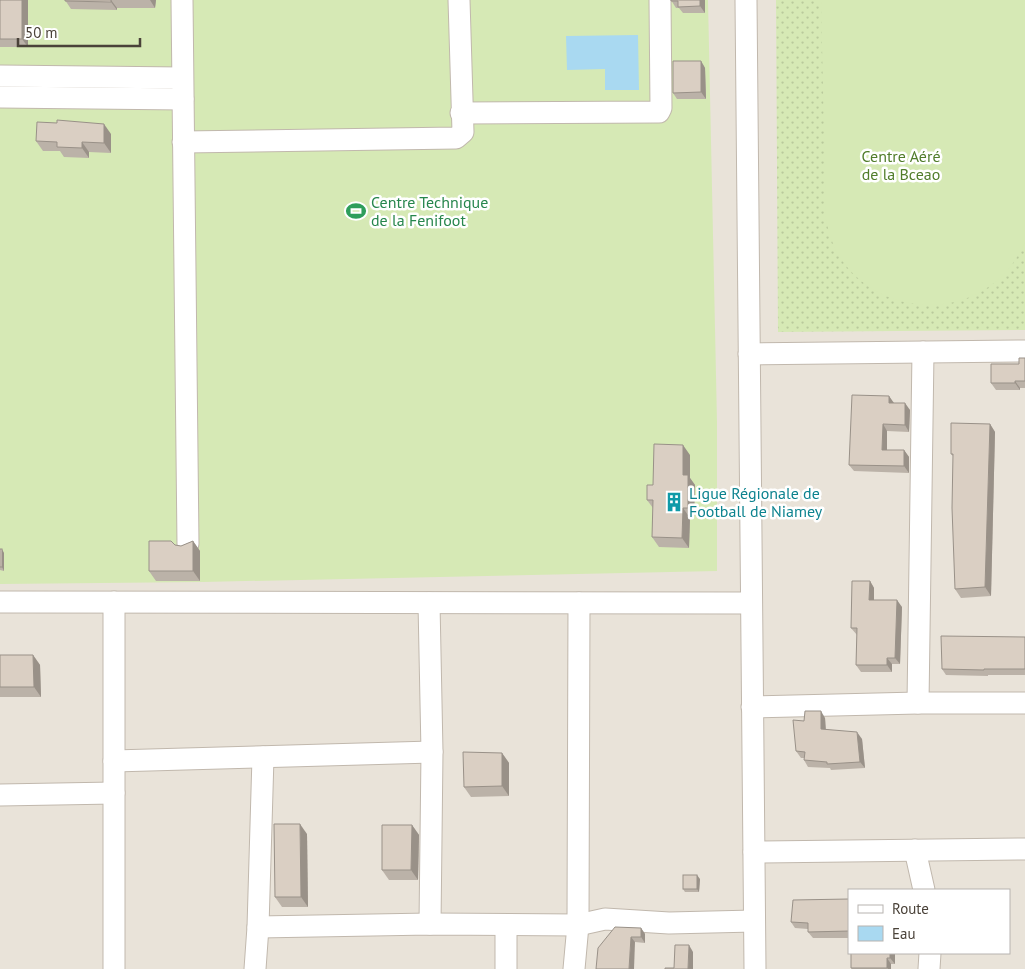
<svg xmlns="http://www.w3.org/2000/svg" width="1025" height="969" viewBox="0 0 1025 969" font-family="'PT Sans',sans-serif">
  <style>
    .residential { fill: #e9e3d9; fill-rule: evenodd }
    .grass { fill: url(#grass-dots) }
    .pitch { fill: #d6e9b5 }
    .water { fill: #a9d9f1 }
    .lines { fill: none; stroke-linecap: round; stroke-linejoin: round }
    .minor-casing { stroke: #c1b8ad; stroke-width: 23 }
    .minor { stroke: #fff; stroke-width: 21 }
    .wall { fill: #bbb2a8 }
    .shaded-wall { fill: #999188 }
    .building { fill: #dacfc3; stroke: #999188 }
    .labels { text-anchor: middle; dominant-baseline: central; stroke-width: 5; stroke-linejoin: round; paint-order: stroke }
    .park-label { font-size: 16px; fill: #517d2b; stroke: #fff }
    .leisure-label { font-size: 16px; fill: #27864d; stroke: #fff; text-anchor: start }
    .culture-label { font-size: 16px; fill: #0d838f; stroke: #fff; text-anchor: start }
  </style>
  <defs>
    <pattern id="grass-dots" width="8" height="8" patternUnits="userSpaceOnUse" patternTransform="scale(1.25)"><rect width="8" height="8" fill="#d6e9b5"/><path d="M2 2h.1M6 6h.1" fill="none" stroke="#b9c99c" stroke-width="1.8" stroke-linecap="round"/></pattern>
  </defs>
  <rect width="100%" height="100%" fill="#f5f1eb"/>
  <path class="residential" d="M0,0h1025v969h-1025zM849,890h160v63h-160z"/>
  <path class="grass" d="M776,0h249v330l-247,2z"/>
  <g class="pitch">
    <path d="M0,0h708l9,422v149l-514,11 -203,2z"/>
    <path d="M821,0h204v242c-6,12 -12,23 -21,32 -46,47 -126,39 -163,-15 -8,-12 -12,-26 -15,-39z"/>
  </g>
  <path class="water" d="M638,35l1,55h-34v-21l-38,1 -1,-34z"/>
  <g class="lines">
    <defs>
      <g id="minor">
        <path d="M182,0l6,544"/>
        <path d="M746,0l9,969"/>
        <path d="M0,76l182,2"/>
        <path d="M0,97l183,2"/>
        <path d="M461,113l198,-1 2,-4 -1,-108"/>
        <path d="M183,142l273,-4 7,-6 -4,-132"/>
        <path d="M749,354l276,-3"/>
        <path d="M0,602l751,1"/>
        <path d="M429,603l3,149 -2,172"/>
        <path d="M918,703l5,-351"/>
        <path d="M752,707l166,-4h107"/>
        <path d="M114,761l318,-9"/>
        <path d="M0,795l114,-2"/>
        <path d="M915,850l9,40"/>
        <path d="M754,852l271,-3"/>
        <path d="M258,927l172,-3 148,1 27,-6 64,4 85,-2"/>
        <path d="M114,969v-367"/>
        <path d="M255,969l3,-42 5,-170"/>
        <path d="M506,969v-44"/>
        <path d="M574,969l4,-44 1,-322"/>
        <path d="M929,969l1,-16"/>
      </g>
    </defs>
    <use href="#minor" class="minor-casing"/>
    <use href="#minor" class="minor"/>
  </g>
  <g class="wall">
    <path d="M0,0l28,47h-28z"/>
    <path d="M65,0h91l-1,8h-38v2l-46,-1z"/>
    <path d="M671,0h34v13h-22l-4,-5h-3z"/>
    <path d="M701,61l4,7 1,31h-29l-4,-6z"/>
    <path d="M111,134v19l-22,-1v6l-25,-1 -4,-6h-17l-7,-10z"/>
    <path d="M1025,358v30h-5v2h-24l-5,-7 28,-19z"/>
    <path d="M889,396l4,7 17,7 -1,22 -22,-1v19h17l5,7v16l-55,-2 -5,-6z"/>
    <path d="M990,424l5,8 -4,164 -30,2 -6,-9 -2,-133 -2,-2z"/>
    <path d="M690,455v23l5,7 -1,33h-4l-1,30 -30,-1 -7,-10 1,-29 -6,-8 6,-15z"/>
    <path d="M193,541l7,10v30h-44l-7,-10 26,-26 6,1z"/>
    <path d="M0,549l4,4v18l-4,-1z"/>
    <path d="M870,581l4,7v12l28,7 -2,57h-8v8h-31l-5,-7 1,-30 -6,-7z"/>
    <path d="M1025,637v38h-37v1l-42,-1 -4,-6z"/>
    <path d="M0,655h33l7,10 1,32h-41z"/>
    <path d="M825,718l1,11 36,10 3,29 -34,2 -1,-2 -22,-1 -4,-7v-2h-3l-5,-7 8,-30z"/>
    <path d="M502,753l7,10v33l-38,1 -7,-10z"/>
    <path d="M412,825l7,10 -1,45h-29l-7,-10z"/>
    <path d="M307,834l1,73h-26l-7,-10z"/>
    <path d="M700,879l-1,13h-14l-2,-3z"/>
    <path d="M849,899v39h-36l-5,-6v-3l-13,-1 -4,-6z"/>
    <path d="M641,928l4,6v9l-10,-1 -37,6z"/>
    <path d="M851,953h44v11h-4v5h-39l-1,-1z"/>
  </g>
  <g class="shaded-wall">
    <path d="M22,0h6v47l-6,-8z"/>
    <path d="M111,0l6,8v2l-6,-8z"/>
    <path d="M150,0h6l-1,8z"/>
    <path d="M700,0h5v13l-5,-7z"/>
    <path d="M701,61l4,7 1,31 -5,-7z"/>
    <path d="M104,124l7,10v19l-7,-10z"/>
    <path d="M82,142l7,10v6l-7,-10z"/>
    <path d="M1015,381l5,7v2l-5,-7z"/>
    <path d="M889,396l5,7 -1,6 -4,-6z"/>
    <path d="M905,403l5,7 -1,22 -4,-7z"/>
    <path d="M883,424l4,7v25l-5,-6z"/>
    <path d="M990,424l5,8 -4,164 -6,-9z"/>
    <path d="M683,445l7,10v23l5,7 -1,33 -6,-10 -5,-33z"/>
    <path d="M904,450l5,7v16l-5,-7z"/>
    <path d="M683,508l7,10 -1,30 -7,-10z"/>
    <path d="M193,541l7,10v30l-7,-10z"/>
    <path d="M2,549l2,4v18l-2,-4z"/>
    <path d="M870,581l4,7v18l-5,-6z"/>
    <path d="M897,600l5,7 -2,57 -5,-6z"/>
    <path d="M33,655l7,10 1,32 -7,-10z"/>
    <path d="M887,658l5,6v8l-5,-7z"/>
    <path d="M821,711l4,7 1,18 -5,-7z"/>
    <path d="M857,732l5,7 3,29 -5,-6z"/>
    <path d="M502,753l7,10v33l-7,-10z"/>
    <path d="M300,824l7,10 1,73 -7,-10z"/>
    <path d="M412,825l7,10 -1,45 -7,-10z"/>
    <path d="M697,875l3,4 -1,13 -2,-3z"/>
    <path d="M641,928l4,6v9l-4,-6z"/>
    <path d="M631,937l4,5 -1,27h-5z"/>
    <path d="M689,945l4,7v17h-5z"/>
    <path d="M890,953h5v11l-5,-6z"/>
    <path d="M887,958l4,6v5h-3l-1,-1z"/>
  </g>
  <g class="building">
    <rect x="0" y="0" width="22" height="39"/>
    <path d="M65,0h46v2l-46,-1z"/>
    <path d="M671,0h29v6l-22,1v-6h-7z"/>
    <path d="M673,61h28v31l-28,1z"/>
    <path d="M57,120l47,4v19l-22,-1v6l-25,-1v-5l-21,-1 1,-19 20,1z"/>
    <path d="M1019,358h6v23h-10v2h-24v-19h28z"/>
    <path d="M852,395l37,1v7h16v22l-22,-1 -1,26h22v16l-55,-1z"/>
    <path d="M951,423l39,1 -5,163 -30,2 -3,-81 1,-54h-2z"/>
    <path d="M654,444l29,1v30h5v33h-5l-1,30 -30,-1 1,-37h-6v-15h6z"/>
    <path d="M149,541h22l4,4 6,1 12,-5v30h-44z"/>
    <rect x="0" y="549" width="2" height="18"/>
    <path d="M852,581h18l-1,19h28l-2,58h-8v7h-31l1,-37h-6z"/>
    <path d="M941,636l84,1v32h-41v1l-42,-1z"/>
    <path d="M0,655h33l1,32h-34z"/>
    <path d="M805,711h16v18l36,3 3,30 -33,2v-2l-23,-2 1,-8 -9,-1 -3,-31 11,1z"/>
    <path d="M463,752l39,1v33l-38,1z"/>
    <path d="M274,824h26l1,73h-26z"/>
    <path d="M382,825h30l-1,45h-29z"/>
    <rect x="683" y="875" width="14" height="14"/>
    <path d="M849,899v32l-41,1v-9l-17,-1 2,-22z"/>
    <path d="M615,927l26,1v9h-10l-2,32h-33l2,-21z"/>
    <path d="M675,945h14l-1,24h-23v-1h9z"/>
    <path d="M851,953h39v5h-3v10h-36z"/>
  </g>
  <defs>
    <symbol id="stadium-bare" viewBox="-9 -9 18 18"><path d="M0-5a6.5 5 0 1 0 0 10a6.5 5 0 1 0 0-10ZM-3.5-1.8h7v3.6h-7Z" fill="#2e9e5b" stroke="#fff" stroke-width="2.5" paint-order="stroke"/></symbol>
    <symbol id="building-bare" viewBox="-9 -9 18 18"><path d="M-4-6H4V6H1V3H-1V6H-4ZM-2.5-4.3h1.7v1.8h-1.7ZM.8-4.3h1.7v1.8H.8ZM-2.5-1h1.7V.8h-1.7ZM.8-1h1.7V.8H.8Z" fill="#0f9aa8" stroke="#fff" stroke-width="2.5" paint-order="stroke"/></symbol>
  </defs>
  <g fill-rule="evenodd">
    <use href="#stadium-bare" x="342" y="197" width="28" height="28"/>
    <use href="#building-bare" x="660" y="488" width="28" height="28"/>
  </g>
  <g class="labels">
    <g class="park-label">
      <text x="901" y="156">Centre Aéré<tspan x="901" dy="18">de la Bceao</tspan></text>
    </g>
    <g class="leisure-label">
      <text x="371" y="202">Centre Technique<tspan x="371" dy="18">de la Fenifoot</tspan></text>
    </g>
    <g class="culture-label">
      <text x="689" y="493">Ligue Régionale de<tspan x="689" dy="18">Football de Niamey</tspan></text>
    </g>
  </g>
  <rect x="848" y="889" width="162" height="65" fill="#ffffff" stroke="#b7b3b0"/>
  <rect x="858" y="905" width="25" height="8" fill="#ffffff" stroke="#b7b3b0"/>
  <text x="892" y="914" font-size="15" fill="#4a4239">Route</text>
  <rect x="858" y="926" width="25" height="15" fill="#a9d9f1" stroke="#b7b3b0"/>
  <text x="892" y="939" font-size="15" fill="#4a4239">Eau</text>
  <path d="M18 38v8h122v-8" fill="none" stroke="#4a4239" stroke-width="2.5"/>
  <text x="25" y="38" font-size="15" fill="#4a4239" stroke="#ffffff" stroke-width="4" paint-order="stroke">50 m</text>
</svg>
